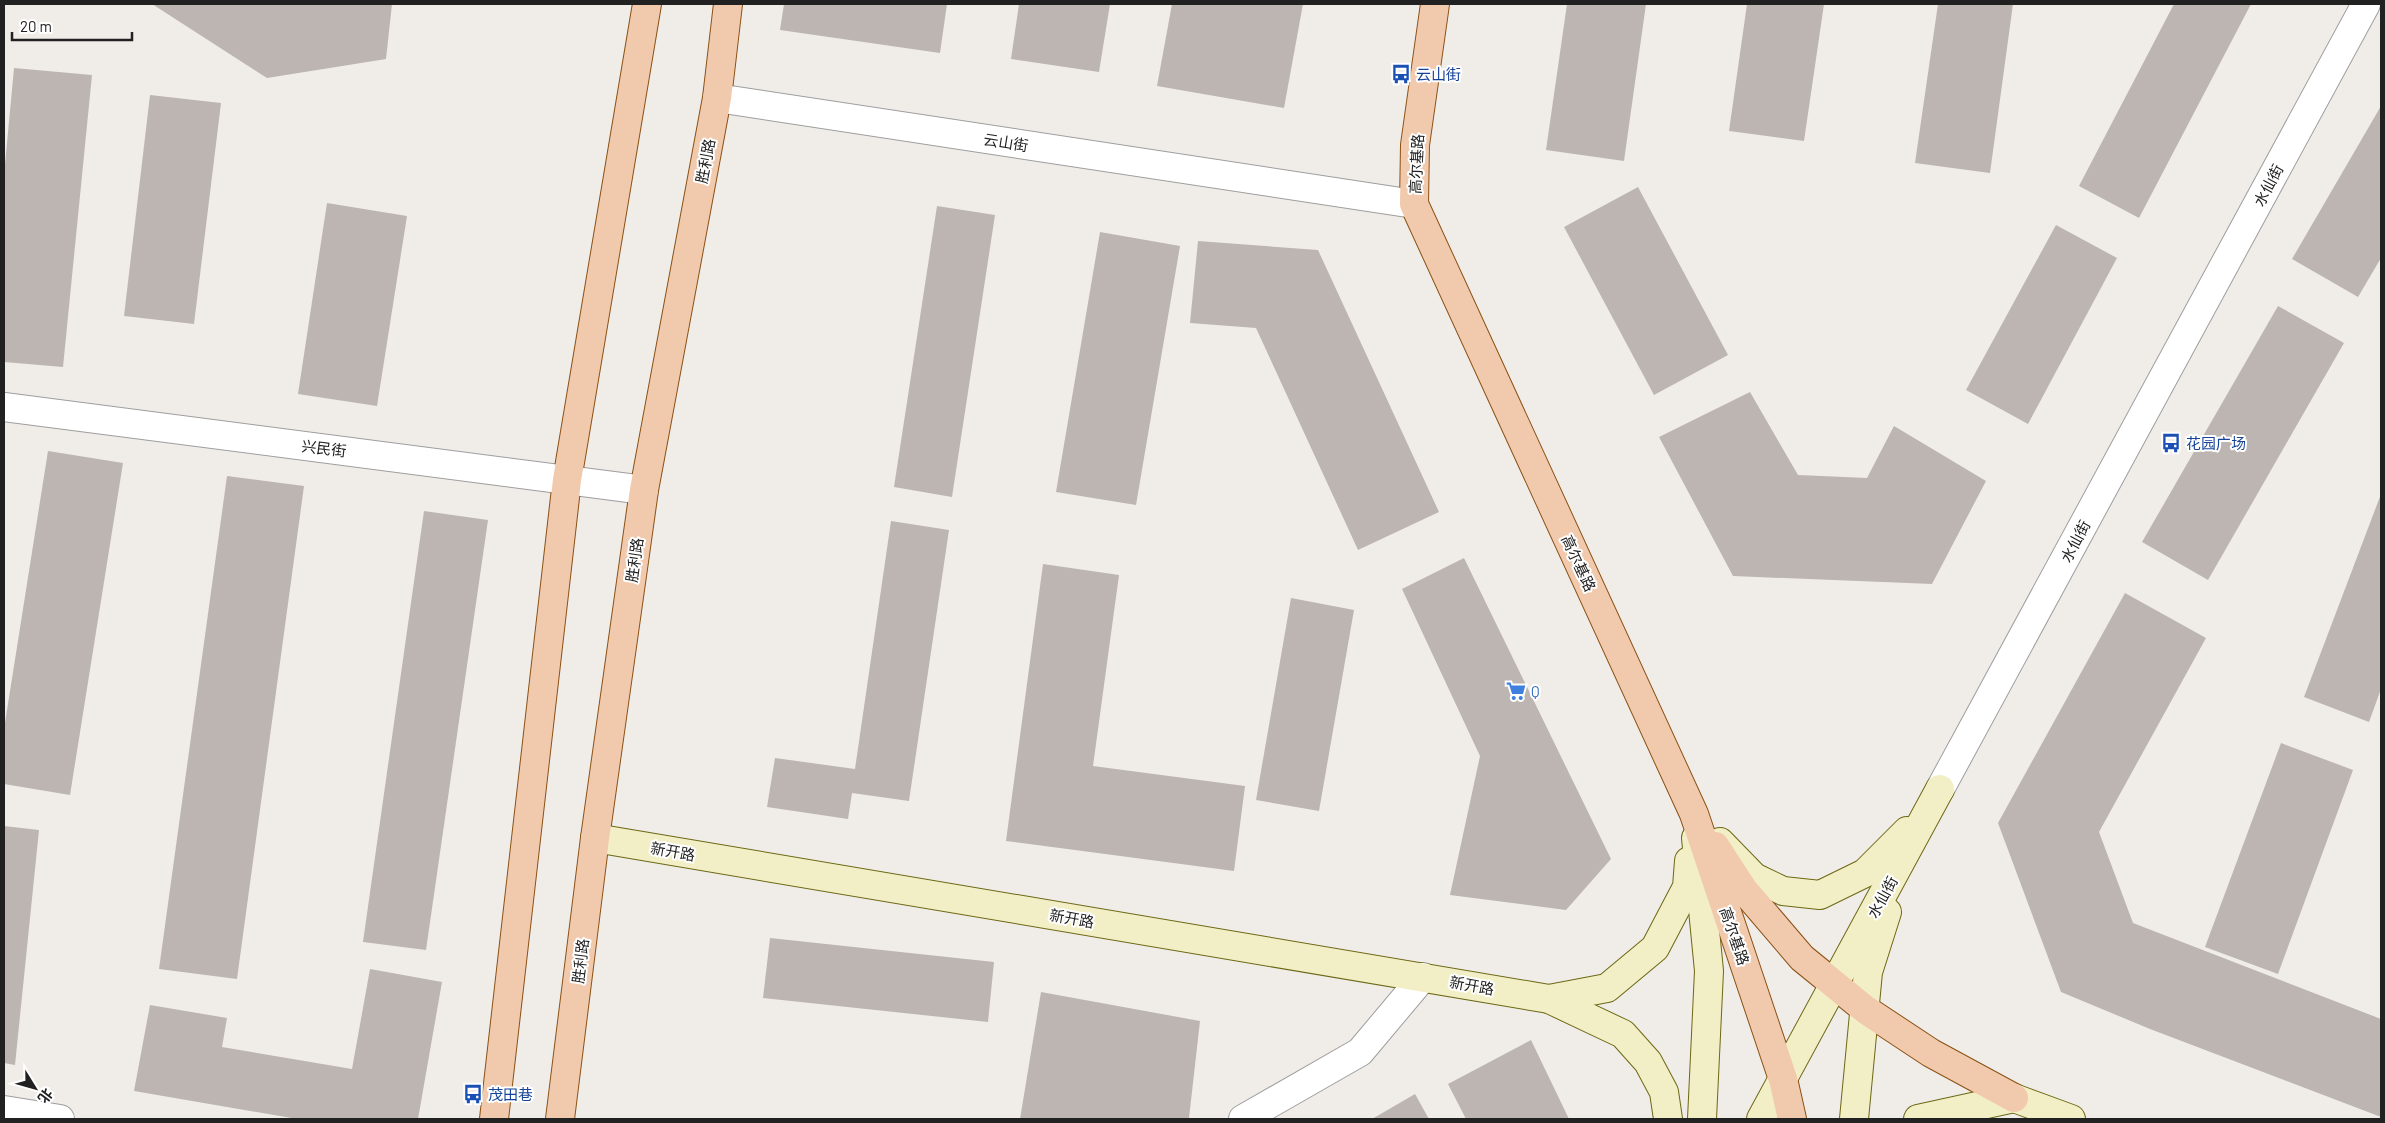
<svg xmlns="http://www.w3.org/2000/svg" width="2385" height="1123" viewBox="0 0 2385 1123" font-family="Barlow,'Noto Sans SC',sans-serif">
  <style>
    .building { fill: #bdb5b2 }
    .lines { fill: none; stroke-linecap: round; stroke-linejoin: round }
    .minor-casing { stroke: #9e9e9e; stroke-width: 30 }
    .tertiary-casing { stroke: #9e9e9e; stroke-width: 30 }
    .secondary-casing { stroke: #6d6814; stroke-width: 30 }
    .primary-casing { stroke: #8b5114; stroke-width: 30 }
    .minor { stroke: #fff; stroke-width: 28 }
    .tertiary { stroke: #fff; stroke-width: 28 }
    .secondary { stroke: #f2eec5; stroke-width: 28 }
    .primary { stroke: #f1c9ad; stroke-width: 28 }
    .labels { text-anchor: middle; dominant-baseline: central; stroke-width: 4; stroke-linejoin: round; paint-order: stroke }
    .transit-label { font-size: 15px; fill: #164399; stroke: #fff; text-anchor: start }
    .street-label { font-size: 15px; fill: #212121; stroke: #fff }
    .shop-label { font-size: 15px; fill: #366cbe; stroke: #fff; text-anchor: start }
  </style>
  <rect width="100%" height="100%" fill="#f0ede9"/>
  <g class="building">
    <path d="M152,4h240l-6,55 -119,19z"/>
    <path d="M784,4h163l-7,49 -160,-23z"/>
    <path d="M1019,4h91l-11,68 -88,-13z"/>
    <path d="M1172,4h131l-19,104 -127,-22z"/>
    <path d="M1567,4h79l-22,157 -78,-11z"/>
    <path d="M1747,4h77l-20,137 -75,-10z"/>
    <path d="M1938,4h75l-23,169 -75,-10z"/>
    <path d="M2174,4h77l-112,214 -60,-32z"/>
    <path d="M14,68l78,7 -29,292 -59,-5v-187z"/>
    <path d="M150,95l71,8 -27,221 -70,-8z"/>
    <path d="M2381,106v152l-23,39 -66,-38z"/>
    <path d="M1638,187l90,168 -74,40 -90,-168z"/>
    <path d="M327,203l80,13 -30,190 -79,-12z"/>
    <path d="M937,206l58,9 -43,282 -58,-10z"/>
    <path d="M2056,225l61,33 -89,166 -62,-34z"/>
    <path d="M1100,232l80,14 -44,259 -80,-13z"/>
    <path d="M1198,241l120,9 121,262 -81,38 -102,-222 -66,-5z"/>
    <path d="M2278,306l66,37 -136,237 -66,-38z"/>
    <path d="M1750,392l48,83 69,3 27,-52 92,55 -54,103 -199,-8 -74,-139z"/>
    <path d="M48,451l75,12 -53,332 -66,-11v-55z"/>
    <path d="M227,476l77,10 -67,493 -78,-10z"/>
    <path d="M2381,494v195l-12,33 -65,-25z"/>
    <path d="M424,511l64,9 -62,430 -63,-8z"/>
    <path d="M891,521l58,9 -40,271 -57,-8 -4,26 -81,-12 8,-49 80,11z"/>
    <path d="M1464,558l147,301 -45,51 -116,-15 30,-139 -78,-167z"/>
    <path d="M1043,564l76,11 -26,191 152,20 -11,85 -228,-30z"/>
    <path d="M2125,593l81,45 -107,194 34,91 248,96v98l-231,-88 -89,-37 -63,-169z"/>
    <path d="M1291,598l63,12 -35,201 -63,-11z"/>
    <path d="M2281,743l72,27 -75,204 -73,-27z"/>
    <path d="M4,826l35,4 -24,235 -11,-2z"/>
    <path d="M770,938l224,24 -6,60 -225,-24z"/>
    <path d="M370,969l72,13 -24,137h-121l-163,-28 16,-86 77,13 -5,29 130,22z"/>
    <path d="M1041,992l159,29 -11,97 -169,1z"/>
    <path d="M1531,1040l38,79h-103l-18,-35z"/>
    <path d="M1415,1094l14,25h-57z"/>
  </g>
  <g class="lines">
    <defs>
      <g id="minor">
        <path d="M717,98l697,106"/>
        <path d="M4,407l640,83"/>
        <path d="M4,1110l56,9"/>
        <path d="M1243,1119l117,-67 63,-75"/>
      </g>
      <path id="tertiary" d="M1940,789l426,-785"/>
      <g id="secondary">
        <path d="M595,838l954,161 74,35 25,28 16,30 4,27"/>
        <path d="M1696,838l13,133 -7,148"/>
        <path d="M1720,842l34,35 29,14 37,4 45,-22 42,-42"/>
        <path d="M1549,999l58,-11 48,-40 32,-61 2,-26"/>
        <path d="M2014,1098l57,21"/>
        <path d="M1761,1119l179,-330"/>
        <path d="M1854,1119l14,-147 19,-60"/>
        <path d="M1918,1119l96,-21"/>
      </g>
      <g id="primary">
        <path d="M1435,4l-20,141 -1,59 280,610 89,265 9,40"/>
        <path d="M1715,846l28,43 59,69 64,52 65,43 83,45"/>
        <path d="M494,1119l73,-639 80,-476"/>
        <path d="M560,1119l35,-281 49,-348 73,-392 11,-94"/>
      </g>
    </defs>
    <use href="#minor" class="minor-casing"/>
    <use href="#tertiary" class="tertiary-casing"/>
    <use href="#secondary" class="secondary-casing"/>
    <use href="#primary" class="primary-casing"/>
    <use href="#minor" class="minor"/>
    <use href="#tertiary" class="tertiary"/>
    <use href="#secondary" class="secondary"/>
    <use href="#primary" class="primary"/>
  </g>
  <defs>
    <symbol id="bus-bare" viewBox="-9 -9 18 18"><path d="M-5-6H5V4H4V6H2V4H-2V6H-4V4H-5ZM-3.5-4V0h7V-4ZM-3.5 1.2v1.5H-2V1.2ZM2 1.2v1.5H3.5V1.2Z" fill="#1a4fb4" stroke="#fff" stroke-width="2.5" paint-order="stroke"/></symbol>
    <symbol id="supermarket-bare" viewBox="-9 -9 18 18"><path d="M-6-5.5h2.5l.6 2H6L4.5 2H-2.5L-4.4-4H-6ZM-1.5 3.2a1.3 1.3 0 1 0 .1 0ZM3 3.2a1.3 1.3 0 1 0 .1 0Z" fill="#3f7fe0" stroke="#fff" stroke-width="2.5" paint-order="stroke"/></symbol>
  </defs>
  <g fill-rule="evenodd">
    <use href="#bus-bare" x="1387" y="60" width="28" height="28"/>
    <use href="#bus-bare" x="2157" y="429" width="28" height="28"/>
    <use href="#supermarket-bare" x="1502" y="677" width="28" height="28"/>
    <use href="#bus-bare" x="459" y="1080" width="28" height="28"/>
  </g>
  <g class="labels">
    <g class="transit-label">
      <text x="1416" y="74">云山街</text>
      <text x="2186" y="443">花园广场</text>
      <text x="488" y="1094">茂田巷</text>
    </g>
    <g class="street-label">
      <text transform="translate(1006 142) rotate(9)">云山街</text>
      <text transform="translate(705 161) rotate(-79)">胜利路</text>
      <text transform="translate(1416 164) rotate(-87)">高尔基路</text>
      <text transform="translate(2268 185) rotate(-62)">水仙街</text>
      <text transform="translate(324 448) rotate(7)">兴民街</text>
      <text transform="translate(2075 541) rotate(-62)">水仙街</text>
      <text transform="translate(634 560) rotate(-82)">胜利路</text>
      <text transform="translate(1579 563) rotate(65)">高尔基路</text>
      <text transform="translate(673 851) rotate(10)">新开路</text>
      <text transform="translate(1882 897) rotate(-61)">水仙街</text>
      <text transform="translate(1072 918) rotate(10)">新开路</text>
      <text transform="translate(1735 936) rotate(71)">高尔基路</text>
      <text transform="translate(580 961) rotate(-83)">胜利路</text>
      <text transform="translate(1472 985) rotate(10)">新开路</text>
    </g>
    <g class="shop-label">
      <text x="1531" y="691">Q</text>
    </g>
  </g>
  <rect width="2385" height="1123" fill="none" stroke="#212121" stroke-width="10"/>
  <g transform="translate(35 1088) rotate(127)" stroke="#ffffff" stroke-width="4" paint-order="stroke">
  <path d="M0-4L9 19L0 12L-9 19Z" fill="#212121"/>
  <text y="-8" font-size="14" font-weight="bold" text-anchor="middle" fill="#212121">北</text>
  </g>
  <path d="M12 32v8h120v-8" fill="none" stroke="#212121" stroke-width="2.5"/>
  <text x="20" y="32" font-size="15" fill="#212121" stroke="#ffffff" stroke-width="4" paint-order="stroke">20 m</text>
</svg>
